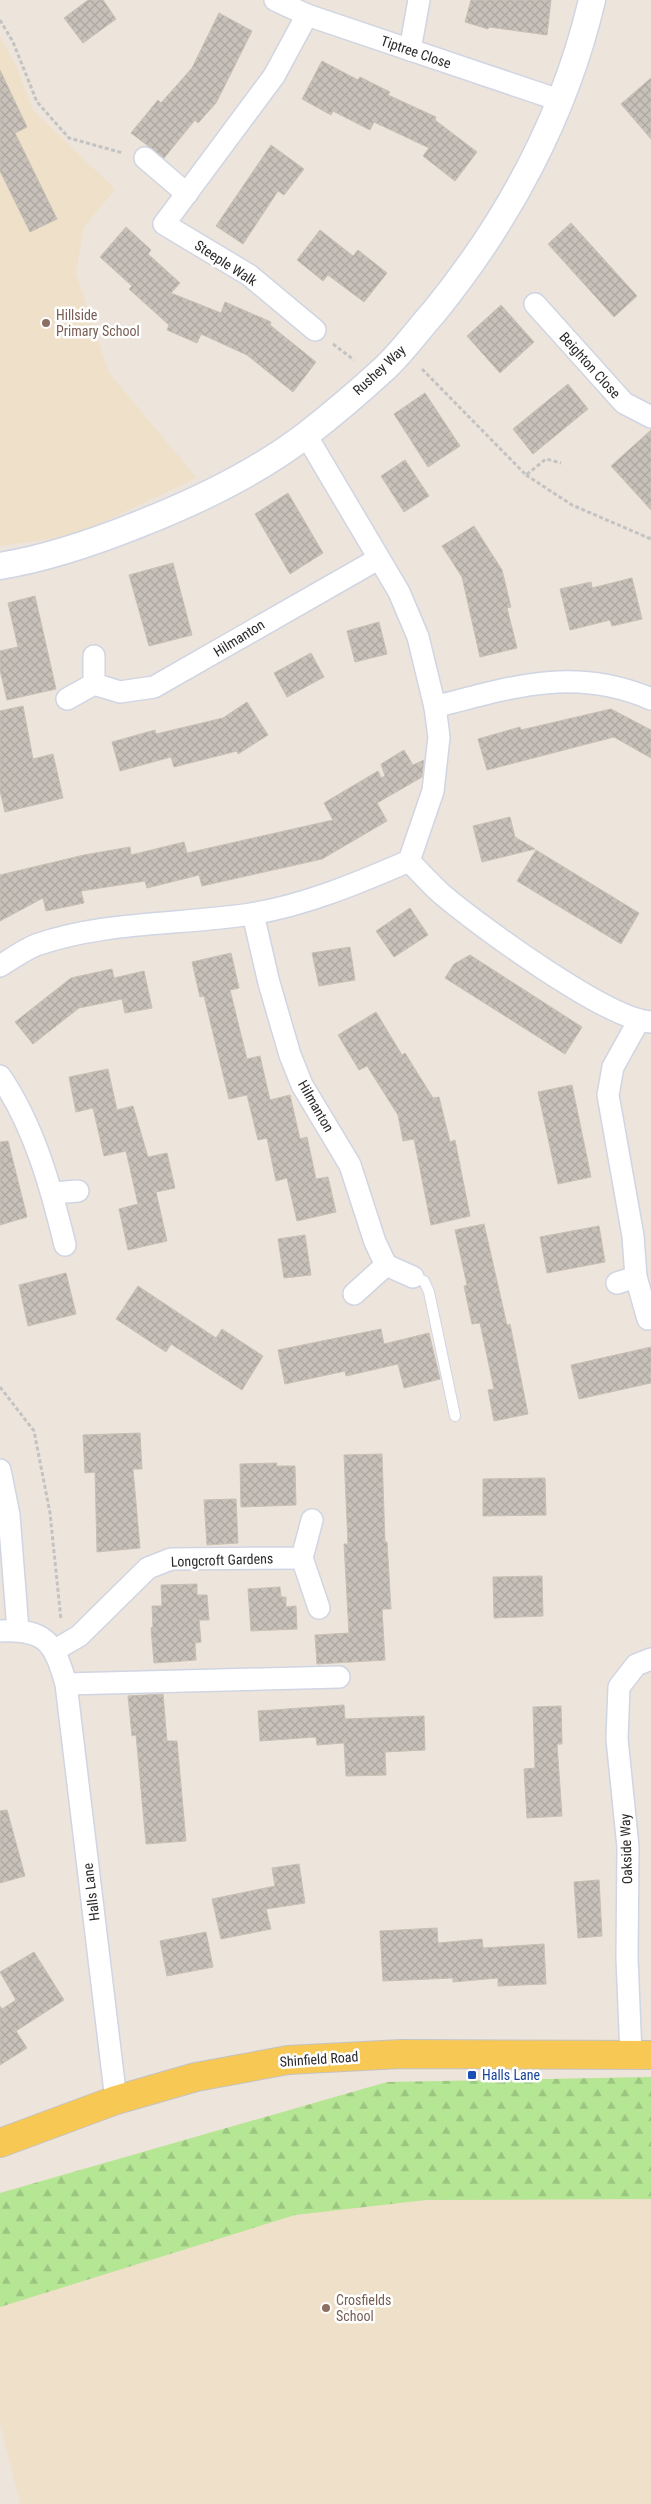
<svg xmlns="http://www.w3.org/2000/svg" width="651" height="2504" viewBox="0 0 651 2504" font-family="'Roboto Condensed',sans-serif">
  <style>
    .education { fill: #efe1c9 }
    .forest { fill: url(#forest-firs) }
    .building { fill: url(#building-cross-hatch); stroke: #c8c0b4 }
    .lines { fill: none; stroke-linecap: round; stroke-linejoin: round }
    .service-casing { stroke: #d0d5e3; stroke-width: 12 }
    .minor-casing { stroke: #d0d5e3; stroke-width: 24 }
    .tertiary-casing { stroke: #d0d5e3; stroke-width: 29 }
    .primary-casing { stroke: #c3c3c3; stroke-width: 30 }
    .path { stroke: #c3c3c3; stroke-width: 3; stroke-dasharray: 4 2.5; stroke-linecap: butt }
    .service { stroke: #fff; stroke-width: 10 }
    .minor { stroke: #fff; stroke-width: 21 }
    .tertiary { stroke: #fff; stroke-width: 26 }
    .primary { stroke: #f8c854; stroke-width: 28 }
    .education-dot { fill: #8d6e63; stroke: #fff; stroke-width: 2 }
    .transit-dot { fill: #1a4fb4; stroke: #fff; stroke-width: 2 }
    .labels { text-anchor: middle; dominant-baseline: central; stroke-width: 5; stroke-linejoin: round; paint-order: stroke }
    .street-label { font-size: 14px; fill: #2a2a2a; stroke: #fff }
    .education-label { font-size: 14px; fill: #785e54; stroke: #fff; text-anchor: start }
    .transit-label { font-size: 14px; fill: #164399; stroke: #fff; text-anchor: start }
  </style>
  <defs>
    <pattern id="forest-firs" width="22" height="20" patternUnits="userSpaceOnUse" patternTransform="scale(1.25)"><rect width="22" height="20" fill="#b5e694"/><path d="M5 1l3.5 6h-7zM16 11l3.5 6h-7z" fill="#9cc580"/></pattern>
    <pattern id="building-cross-hatch" width="8" height="8" patternUnits="userSpaceOnUse" patternTransform="scale(1.25)"><rect width="8" height="8" fill="#c8c1ba"/><path d="M0 0l8 8M0 8l8-8" fill="none" stroke="#aca6a0"/></pattern>
  </defs>
  <rect width="100%" height="100%" fill="#ede4db"/>
  <g class="education">
    <path d="M0,37l17,30 16,43 82,79 -31,38 -8,46 33,100 88,105 -124,58 -73,10z"/>
    <path d="M651,2077v427h-631l-20,-80v-231l387,-111z"/>
  </g>
  <path class="forest" d="M651,2077v122l-225,1 -131,15 -295,92v-114l387,-111z"/>
  <g class="building">
    <path d="M88,0h15l13,19 -33,24 -19,-25z"/>
    <path d="M471,0h80l-4,35 -58,-8 -1,2 -23,-7z"/>
    <path d="M219,13l33,18 -36,72 -18,20 -3,-3 -31,38 -33,-25 27,-33 3,3 31,-35z"/>
    <path d="M322,61l36,19 2,-3 30,15 -2,3 48,22 -1,3 42,32 -22,29 -32,-25 6,-8 -55,-26 -4,8 -37,-19 -2,4 -29,-16z"/>
    <path d="M0,70l27,57 -12,6 42,86 -27,13 -30,-61z"/>
    <path d="M651,78v61l-30,-35z"/>
    <path d="M271,145l33,24 -20,26 -6,-4 -35,53 -27,-18z"/>
    <path d="M571,223l66,73 -23,21 -66,-73z"/>
    <path d="M126,227l25,23 -3,4 32,29 -9,10 50,20 4,-11 46,20 -1,3 46,37 -23,30 -46,-37 -46,-21 -4,9 -30,-13 2,-5 -40,-36 3,-3 -32,-29z"/>
    <path d="M320,230l33,26 5,-6 29,23 -23,29 -36,-27 -5,6 -26,-21z"/>
    <path d="M501,305l33,37 -34,31 -33,-37z"/>
    <path d="M568,384l20,25 -55,45 -20,-25z"/>
    <path d="M425,393l35,53 -32,21 -34,-53z"/>
    <path d="M651,430v80l-40,-44z"/>
    <path d="M405,460l24,36 -25,16 -23,-36z"/>
    <path d="M288,493l35,60 -33,21 -35,-60z"/>
    <path d="M474,526l28,44 9,37 -4,1 10,40 -37,9 -18,-80 -20,-31z"/>
    <path d="M173,563l19,72 -43,11 -20,-71z"/>
    <path d="M632,578l10,41 -30,7 -2,-6 -40,10 -10,-41 31,-7 1,6z"/>
    <path d="M35,596l21,93 -49,11 -7,-30v-19l18,-4 -10,-44z"/>
    <path d="M379,622l8,32 -32,8 -8,-31z"/>
    <path d="M311,653l13,24 -37,20 -13,-24z"/>
    <path d="M247,702l21,33 -30,19 -1,-3 -63,16 -3,-10 -51,14 -8,-29 43,-12 1,4 67,-16z"/>
    <path d="M23,706l10,53 20,-5 10,44 -58,14 -5,-21v-80z"/>
    <path d="M611,709l40,21v28l-37,-21 -127,33 -9,-31 42,-12 1,3z"/>
    <path d="M404,750l9,15 11,-5 -2,17 -45,26 10,18 -65,38 -120,27 -3,-11 -52,13 -2,-7 -64,10 3,12 -38,8 -3,-13 -43,23v-46l84,-20 46,-8 1,8 53,-13 3,11 146,-33 -9,-17 54,-32 3,7 4,-2 -4,-12z"/>
    <path d="M510,817l5,20 20,12 -53,13 -9,-36z"/>
    <path d="M536,850l103,63 -18,31 -104,-63z"/>
    <path d="M410,908l18,27 -34,22 -18,-26z"/>
    <path d="M350,947l5,33 -36,6 -7,-33z"/>
    <path d="M231,953l8,35 -9,2 17,69 13,-3 10,44 20,-5 10,44 7,-2 9,42 12,-2 8,35 -39,9 -10,-43 -11,3 -9,-43 -9,2 -11,-45 -18,4 -25,-103 -4,1 -8,-35z"/>
    <path d="M470,955l112,72 -17,27 -120,-76 9,-14z"/>
    <path d="M112,969l2,9 30,-7 8,37 -27,5 -3,-14 -43,9 -46,36 -18,-22 56,-44z"/>
    <path d="M376,1012l26,43 3,-2 28,45 6,-1 11,45 5,-2 15,76 -39,9 -17,-86 -11,2 -5,-26 -31,-49 -8,4 -21,-35z"/>
    <path d="M108,1069l9,41 16,-4 15,51 19,-4 8,35 -19,4 11,49 -39,9 -9,-41 19,-5 -12,-53 -22,5 -11,-48 -17,4 -7,-35z"/>
    <path d="M572,1085l19,92 -33,7 -20,-92z"/>
    <path d="M8,1141l19,76 -27,8v-83z"/>
    <path d="M484,1224l23,101 3,-1 18,90 -34,7 -6,-31 6,-1 -14,-66 -8,1 -8,-38 3,-1 -12,-55z"/>
    <path d="M599,1226l6,36 -58,11 -7,-36z"/>
    <path d="M305,1235l6,40 -27,3 -6,-39z"/>
    <path d="M66,1273l10,41 -48,12 -9,-41z"/>
    <path d="M138,1286l78,52 6,-9 41,27 -21,34 -71,-46 -5,8 -50,-33z"/>
    <path d="M381,1329l3,15 45,-11 11,46 -36,9 -6,-24 -52,12 -1,-5 -60,13 -7,-34z"/>
    <path d="M651,1347v36l-72,16 -8,-34z"/>
    <path d="M140,1433l2,36h-9l7,79 -43,4 -2,-80 -10,1 -2,-38z"/>
    <path d="M382,1454l3,88h2l4,67h-9l3,51 -68,4 -2,-29 34,-2 -5,-89h4l-4,-89z"/>
    <path d="M277,1463l-1,3h19l1,39 -55,2 -1,-43z"/>
    <path d="M545,1478l1,37 -63,1v-37z"/>
    <path d="M236,1499l2,44 -31,2 -3,-45z"/>
    <path d="M542,1576l1,40 -49,2 -1,-41z"/>
    <path d="M197,1584v11h10l2,25h-10l2,22 -6,1 1,17 -42,3 -3,-35 2,-1 -1,-21h10l-1,-21z"/>
    <path d="M280,1587l1,10h5v10l10,-1 1,23 -46,2 -3,-42z"/>
    <path d="M163,1694l4,47h10l9,100 -40,3 -10,-109 -4,1 -4,-40z"/>
    <path d="M344,1705l1,14 79,-3 1,34 -40,2 1,23 -40,1 -2,-33 -27,2 -1,-8 -56,4 -2,-30z"/>
    <path d="M561,1706l1,38h-5l5,72 -35,2 -3,-49 11,-1 -2,-61z"/>
    <path d="M7,1810l18,66 -25,7v-72z"/>
    <path d="M299,1864l6,39 -39,6 5,20 -50,10 -9,-40 63,-13 -3,-18z"/>
    <path d="M599,1880l3,56 -24,2 -4,-56z"/>
    <path d="M437,1928l1,15 44,-4 1,9 61,-4 2,40 -48,2v-8l-45,4v-4l-70,3 -3,-50z"/>
    <path d="M206,1932l7,35 -46,9 -7,-35z"/>
    <path d="M34,1952l30,48 -48,31 11,17 -27,17v-59l2,3 14,-9 -16,-28z"/>
  </g>
  <g class="lines">
    <defs>
      <path id="service" d="M413,1277l11,4 5,11 26,124"/>
      <g id="minor">
        <path d="M275,0l32,15 252,85"/>
        <path d="M307,15l-33,61 -110,148 85,51 66,55"/>
        <path d="M410,50l9,-50"/>
        <path d="M145,158l42,36"/>
        <path d="M535,304l89,99 27,14"/>
        <path d="M94,684v-28"/>
        <path d="M67,699l27,-15 26,8 34,-5 224,-128"/>
        <path d="M435,707c76,-20 139,-41 216,-8"/>
        <path d="M409,861c12,12 23,25 35,35 37,31 164,124 207,126"/>
        <path d="M253,914l16,69 21,72 12,30 48,80 25,77 11,23 27,12"/>
        <path d="M0,966c11,-7 24,-16 36,-21 69,-24 144,-20 215,-31 55,-9 107,-31 158,-53l24,-70 6,-54 -4,-30 -17,-70 -19,-45 -93,-157"/>
        <path d="M0,1076c34,50 51,111 65,169"/>
        <path d="M53,1193l25,-2"/>
        <path d="M636,1277l12,42"/>
        <path d="M617,1283l19,-6 -3,-41 -25,-141 5,-28 25,-45"/>
        <path d="M354,1294l32,-29"/>
        <path d="M0,1470l9,45 9,115"/>
        <path d="M302,1558l17,50"/>
        <path d="M0,1631c46,-2 54,11 66,53l50,416"/>
        <path d="M55,1650l24,-14 69,-68 23,-9 131,-1 10,-38"/>
        <path d="M66,1684l273,-7"/>
        <path d="M631,2055l-4,-97 1,-111 -11,-108 2,-52 17,-22 15,-6"/>
      </g>
      <path id="tertiary" d="M0,566c48,-8 92,-23 137,-41 59,-23 118,-51 169,-90 27,-21 54,-44 79,-67 18,-17 33,-38 49,-56 74,-91 131,-197 158,-312"/>
      <path id="primary" d="M0,2143l116,-43 80,-23 92,-17 113,-6 250,1"/>
    </defs>
    <use href="#service" class="service-casing"/>
    <use href="#minor" class="minor-casing"/>
    <use href="#tertiary" class="tertiary-casing"/>
    <use href="#primary" class="primary-casing"/>
    <g class="path">
      <path d="M0,20l13,22 24,60 32,36 54,15"/>
      <path d="M333,344l21,16"/>
      <path d="M422,369l104,106 20,-16 15,4"/>
      <path d="M526,475l46,30 79,34"/>
      <path d="M0,1387l34,44 16,82 11,107"/>
    </g>
    <use href="#service" class="service"/>
    <use href="#minor" class="minor"/>
    <use href="#tertiary" class="tertiary"/>
    <use href="#primary" class="primary"/>
  </g>
  <g class="education-dot">
    <circle cx="46" cy="323" r="5"/>
    <circle cx="326" cy="2308" r="5"/>
  </g>
  <rect class="transit-dot" x="467" y="2070" width="10" height="10" rx="2.5"/>
  <g class="labels">
    <g class="street-label">
      <text transform="translate(416 52) rotate(19)">Tiptree Close</text>
      <text transform="translate(226 263) rotate(33)">Steeple Walk</text>
      <text transform="translate(590 365) rotate(48)">Beighton Close</text>
      <text transform="translate(379 370) rotate(-43)">Rushey Way</text>
      <text transform="translate(239 638) rotate(-32)">Hilmanton</text>
      <text transform="translate(316 1106) rotate(60)">Hilmanton</text>
      <text transform="translate(222 1560) rotate(-2)">Longcroft Gardens</text>
      <text transform="translate(626 1849) rotate(-92)">Oakside Way</text>
      <text transform="translate(91 1892) rotate(-97)">Halls Lane</text>
      <text transform="translate(319 2059) rotate(-4)">Shinfield Road</text>
    </g>
    <g class="education-label">
      <text x="56" y="315">Hillside<tspan x="56" dy="16">Primary School</tspan></text>
      <text x="336" y="2300">Crosfields<tspan x="336" dy="16">School</tspan></text>
    </g>
    <g class="transit-label">
      <text x="482" y="2075">Halls Lane</text>
    </g>
  </g>
</svg>
